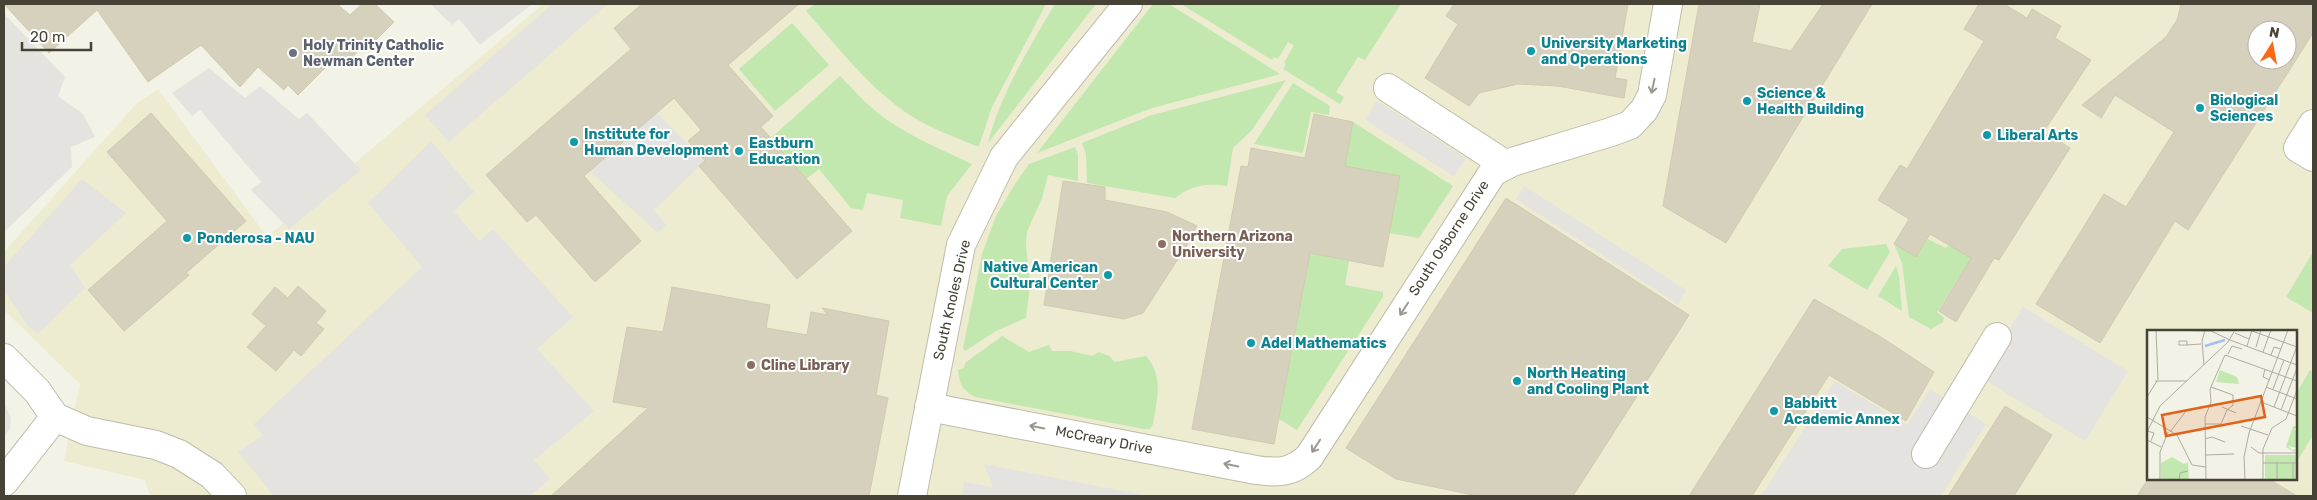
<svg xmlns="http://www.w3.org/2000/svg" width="2317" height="500" viewBox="0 0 2317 500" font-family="Rubik,sans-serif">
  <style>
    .education { fill: #edebd0; fill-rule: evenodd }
    .green { fill: #c2e8af }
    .parking { fill: #e4e3df }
    .building { fill: #d5d1bc; stroke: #d0caaf; fill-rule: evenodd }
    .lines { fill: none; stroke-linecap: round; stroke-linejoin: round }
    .minor-casing { stroke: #bfbca9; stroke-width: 30 }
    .tertiary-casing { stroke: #bfbca9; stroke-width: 30 }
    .minor { stroke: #fff; stroke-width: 28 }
    .tertiary { stroke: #fff; stroke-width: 28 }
    .oneway { stroke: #999890 }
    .culture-dot { fill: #0f9aa8; stroke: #fff; stroke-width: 2 }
    .worship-dot { fill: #6b7280; stroke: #fff; stroke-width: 2 }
    .education-dot { fill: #8d6e63; stroke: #fff; stroke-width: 2 }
    .labels { text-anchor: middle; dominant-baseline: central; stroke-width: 4; stroke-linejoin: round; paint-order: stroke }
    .culture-label { font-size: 14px; font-weight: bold; fill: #0d838f; stroke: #fff; text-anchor: start }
    .worship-label { font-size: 14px; font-weight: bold; fill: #5b616d; stroke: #fff; text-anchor: start }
    .education-label { font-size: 14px; font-weight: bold; fill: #785e54; stroke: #fff; text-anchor: start }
    .street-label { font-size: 14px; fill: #464336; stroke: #fff }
    .inset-river { fill: none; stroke: #a2c0f1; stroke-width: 2.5 }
    .inset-road { fill: none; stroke: #aeaca0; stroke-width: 1 }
    .view { fill: #e1631a; fill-opacity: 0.15; stroke: #e1631a; stroke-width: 2.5 }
    .inset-edge { fill: none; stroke: #464336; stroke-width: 2.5 }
  </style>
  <rect width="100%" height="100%" fill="#f3f2e7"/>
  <path class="education" d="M540,4h1773v492h-2163l-5,-16 -81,-19 16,-77 -76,-74v-58l133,-149 21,-14 109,148 274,-231zM2257,30h30v30h-30zM2148,331h148v148h-148z"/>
  <g class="green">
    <path d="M815,4h231l-54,103 -13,39h-3c-21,-9 -44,-17 -63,-29 -43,-27 -74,-69 -107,-106z"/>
    <path d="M1055,4h41l-108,139c12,-48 42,-97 67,-139z"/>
    <path d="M1153,4h16l111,70 -128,34 -115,45z"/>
    <path d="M1181,4h220l-36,56 -7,-3 -22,35 8,5 -4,7 -57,-35 3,-5 -2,-1 10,-18 -6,-3 -10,17 -4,-2 -2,3z"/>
    <path d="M792,23l37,42 -54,46 -36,-42z"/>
    <path d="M840,76c17,17 32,35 52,47 25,17 53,28 80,41l-25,32 -6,30 -41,-8 3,-18 -36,-7 -4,17 -12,-2 -32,-39 -13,10 -34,-42z"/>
    <path d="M1286,80l-34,50 -19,18 -6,38c-21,-3 -35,-1 -52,12l-88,-15 -1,-29 -4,-11 70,-28z"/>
    <path d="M1293,83l37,23 -1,9 -18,-3 -8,41 -49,-9z"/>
    <path d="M1353,122l100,64 -34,52 -30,-5 11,-57 -55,-10z"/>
    <path d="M1075,147l3,8v26l-30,-6 -6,23 -15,34 -1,13 4,41 -4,32 -30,13 -31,20 -2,-3 19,-94 14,-38 19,-32 14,-20z"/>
    <path d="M1955,238l21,12 -39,62 7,6 -1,4 -12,7 -22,-12 -7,-54 -8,-19 22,13 12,-18 18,9z"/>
    <path d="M1886,244l4,8 -23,38 -39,-24 14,-17z"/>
    <path d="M2313,252v61l-27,-16z"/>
    <path d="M1310,253l39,8 -4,24 38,7v5l-86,133 -18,-11z"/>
    <path d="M1896,266l3,10 3,35 -24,-15z"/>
    <path d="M1002,336l27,16 20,-7 3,6h18l23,5 6,-4 10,4 6,6 31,-6c18,20 11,43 7,68l-3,5h-6l-169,-32c-12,-6 -16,-14 -17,-27l6,-2 1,-5z"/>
    <path d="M2310,370l3,2v63l-15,25 -2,-1v-65z"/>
  </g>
  <g class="parking">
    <path d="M431,4h101l-52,41 -21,-26 -7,6z"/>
    <path d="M548,4h60l-159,138 -24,-27 125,-109z"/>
    <path d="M4,14l61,63 -7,19 25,18 12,23 -24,10 1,20 -68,65z"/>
    <path d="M209,68l36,30 15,-12 39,33 8,-6 54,57 -72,59 -38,-39 10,-8 -61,-72 -8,6 -20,-23z"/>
    <path d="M1377,101l89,57 -12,18 -89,-56z"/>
    <path d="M657,113l48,48 -51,49 12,15 -8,8 -68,-62z"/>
    <path d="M431,141l43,51 -20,19 25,30 14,-12 80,88 -36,32 57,62 -60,49 16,19 -20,17h-256l-36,-44 25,-17 -9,-11 168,-157 -54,-64z"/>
    <path d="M82,179l44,34 -56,52 15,23 -47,46 -11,-9 -23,-35v-23z"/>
    <path d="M1524,186l162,104 -8,14 -162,-105z"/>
    <path d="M2023,307l105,64 -43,70 -105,-64z"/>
    <path d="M1835,381l72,44 23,-36 56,35 -45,72h-180z"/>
    <path d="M4,403l7,15 -1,10 -6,9z"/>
    <path d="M984,464l164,32h-186l2,-14 29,5z"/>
  </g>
  <g class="building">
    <path d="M4,4h333l13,11 12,-11h13l19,18 -27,27 -4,-3 -21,22 -8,-9 -36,36 -10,-10 -4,5 -26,-23 -18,20 -39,-42 -53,37 -51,-72 -48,43z"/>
    <path d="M642,4h157l-71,61 45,51 -12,11 91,104 -55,48 -98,-113 6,-5 -17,-20 13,-11 -27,-32 -90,78 57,65 -46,41 -59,-67 -9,7 -41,-47 145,-126 -17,-21z"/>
    <path d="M1454,4h174l-13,74 12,2 -3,18 -66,-12 -40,-2 -39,9 -10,13 -44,-28 33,-54 -12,-8z"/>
    <path d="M1699,4h61l-8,38 39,9 32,-47h49l-146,239 -63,-37z"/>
    <path d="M1979,4h25l23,14 5,-9 29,17 -6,12 36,22 -55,83 11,-9 23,14 -71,112 -5,-2 -38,64 -17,-11 32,-53 -41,-24 -14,23 -22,-13 15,-25 -31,-19 22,-35 7,4 77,-128 -20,-12z"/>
    <path d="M2181,4h132v29l-125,197 -13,-9 -75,122 -64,-39 68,-110 22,13 48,-75 -59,-37 -14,23 -19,-13 84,-68 11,-17zM2257,30h30v30h-30z"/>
    <path d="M151,113l95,108 -60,52 3,2 -65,56 -36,-41 79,-69 -60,-69z"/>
    <path d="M1314,114l39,8 -8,44 55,10 -17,91 -73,-14 -36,191 -82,-15 49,-263 7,1 3,-19 54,10z"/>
    <path d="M1063,181l42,6v13l62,12 30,14 -10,19 -44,68 -19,6 -80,-14z"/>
    <path d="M1506,198l183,117 -116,181h-95l-82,-17 -50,-31z"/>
    <path d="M298,286l28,25 -10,12 8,6 -23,27 -7,-6 -18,21 -29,-24 19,-21 -14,-12 23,-27 13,11z"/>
    <path d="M672,287l98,18 -4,23 41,7 4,-23 17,3 -6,-7 67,13 -13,74 12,3 -19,98h-318l97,-88 -35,-6 14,-75 36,5z"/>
    <path d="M1814,299l67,38 53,35 -28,49 -77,-46 -77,121h-63z"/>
    <path d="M2005,406l47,29 -38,61h-66z"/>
    <path d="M2148,479h121l28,17h-160z"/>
  </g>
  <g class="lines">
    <defs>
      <g id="minor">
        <path d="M1388,88l118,77"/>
        <path d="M929,407l327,63c22,3 36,3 53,-13l184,-285 19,-10 99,-30 19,-7 14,-15 8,-15 16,-91"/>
        <path d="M1926,454l71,-117"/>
        <path d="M4,482l51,-65"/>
        <path d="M912,496l49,-251 43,-88 124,-153"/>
      </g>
      <g id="tertiary">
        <path d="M2313,124l-15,24 15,9"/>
        <path d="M4,358l33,33 18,26 32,14 69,14 23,9 33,21 20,21"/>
      </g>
    </defs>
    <use href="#minor" class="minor-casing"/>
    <use href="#tertiary" class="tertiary-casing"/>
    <use href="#minor" class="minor"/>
    <use href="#tertiary" class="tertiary"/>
  </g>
  <defs><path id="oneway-shaft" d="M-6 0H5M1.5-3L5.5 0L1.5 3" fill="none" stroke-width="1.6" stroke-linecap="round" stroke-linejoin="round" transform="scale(1.25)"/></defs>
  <g class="oneway">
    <use href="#oneway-shaft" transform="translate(1653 86) rotate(102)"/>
    <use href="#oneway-shaft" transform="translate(1404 309) rotate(123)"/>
    <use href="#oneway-shaft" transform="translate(1037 427) rotate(-169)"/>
    <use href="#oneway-shaft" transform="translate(1316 446) rotate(123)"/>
    <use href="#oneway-shaft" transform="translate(1231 465) rotate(-169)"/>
  </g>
  <g class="culture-dot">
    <circle cx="1531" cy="51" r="5"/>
    <circle cx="1747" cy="101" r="5"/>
    <circle cx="2200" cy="108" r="5"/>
    <circle cx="1987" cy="135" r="5"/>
    <circle cx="574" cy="142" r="5"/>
    <circle cx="739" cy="151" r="5"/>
    <circle cx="187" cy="238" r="5"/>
    <circle cx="1108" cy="275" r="5"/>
    <circle cx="1251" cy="343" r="5"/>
    <circle cx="1517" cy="381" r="5"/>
    <circle cx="1774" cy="411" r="5"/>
  </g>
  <circle class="worship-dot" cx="293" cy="53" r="5"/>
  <g class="education-dot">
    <circle cx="1162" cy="244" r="5"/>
    <circle cx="751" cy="365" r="5"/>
  </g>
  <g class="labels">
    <g class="culture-label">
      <text x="1541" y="43">University Marketing<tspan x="1541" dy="16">and Operations</tspan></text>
      <text x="1757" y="93">Science &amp;<tspan x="1757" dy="16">Health Building</tspan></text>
      <text x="2210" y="100">Biological<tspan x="2210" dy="16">Sciences</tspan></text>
      <text x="584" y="134">Institute for<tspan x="584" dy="16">Human Development</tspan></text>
      <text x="1997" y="135">Liberal Arts</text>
      <text x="749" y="143">Eastburn<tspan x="749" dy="16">Education</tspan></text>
      <text x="197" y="238">Ponderosa - NAU</text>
      <text x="1098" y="267" text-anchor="end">Native American<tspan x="1098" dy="16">Cultural Center</tspan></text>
      <text x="1261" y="343">Adel Mathematics</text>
      <text x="1527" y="373">North Heating<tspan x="1527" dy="16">and Cooling Plant</tspan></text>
      <text x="1784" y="403">Babbitt<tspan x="1784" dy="16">Academic Annex</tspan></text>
    </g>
    <g class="worship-label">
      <text x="303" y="45">Holy Trinity Catholic<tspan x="303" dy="16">Newman Center</tspan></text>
    </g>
    <g class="education-label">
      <text x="1172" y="236">Northern Arizona<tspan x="1172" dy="16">University</tspan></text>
      <text x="761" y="365">Cline Library</text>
    </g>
    <g class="street-label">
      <text transform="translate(1449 238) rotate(-57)">South Osborne Drive</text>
      <text transform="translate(952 300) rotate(-77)">South Knoles Drive</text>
      <text transform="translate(1104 440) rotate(11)">McCreary Drive</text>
    </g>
  </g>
  <g transform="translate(2147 330)">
    <rect width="150" height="150" fill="#f3f2e7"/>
    <path d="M73,40l17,7 2,7 -23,-2zM146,96h4l-3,4 3,1v17l-9,-2 4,4 5,-1 -3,3 -8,-5zM118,125h32v25h-32zM25,127l12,7 4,-2 1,18h-28v-17z" fill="#c2e8af"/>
    <path class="inset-river" d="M58,16l20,-6"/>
    <path class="inset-road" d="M9,0l2,50M16,0l48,1 19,9M105,1l45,16M88,3l14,6M83,10l67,25M40,15v-4h-8v4h8l14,-1M100,16l5,-16M109,17l5,-17M116,22l8,-22M81,24l4,-8 10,3M124,25l3,-8 7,2M57,35l-2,-24 3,-11M118,39l-2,8 7,3M8,51h32M119,57l31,12M126,59l11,-29M0,67l10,-16M114,72l36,14M75,77l14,6M127,77l23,-61M134,80l16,-42M0,87l30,18 15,30 14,2M58,94h16l6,-14 6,-5v-10l-22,-8M94,96l27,9M0,101l7,2 -3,8M0,102l13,-26 68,-64 7,-12M23,102l16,-21M58,109l7,-2 13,5M0,110l14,7M104,117l8,6h38M58,125l29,-1M116,133h34M130,133v17M13,150v-28l8,-20M32,150l1,-7 8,-2M59,150l-1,-63 6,-15 -1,-13 15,-34 72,26M98,150l-1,-23 5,-24 39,-103M116,150v-31l9,-21 14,-9 11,-29M146,150v-17"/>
    <path class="view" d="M114,66l4,21 -99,19 -4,-21z"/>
    <rect width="150" height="150" class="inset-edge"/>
  </g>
  <rect width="2317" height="500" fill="none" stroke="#464336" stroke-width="10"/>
  <g transform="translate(2272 45) rotate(11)"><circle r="24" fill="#ffffff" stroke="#b5b4af"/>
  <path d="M0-4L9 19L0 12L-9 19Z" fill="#fc6915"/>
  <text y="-8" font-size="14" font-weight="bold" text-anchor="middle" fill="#464336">N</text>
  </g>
  <path d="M22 42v8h69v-8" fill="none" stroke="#464336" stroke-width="2.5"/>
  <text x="30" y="42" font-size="15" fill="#464336" stroke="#ffffff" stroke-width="4" paint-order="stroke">20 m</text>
</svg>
